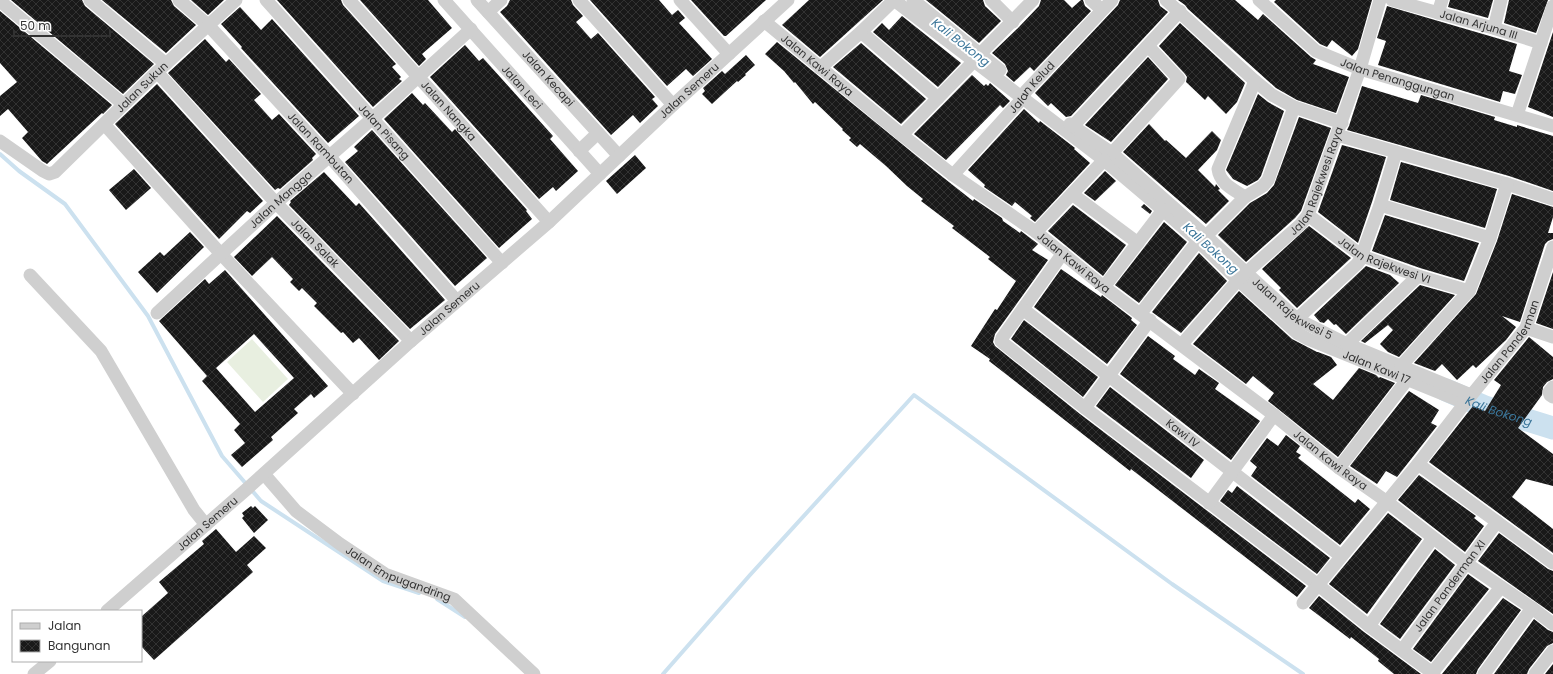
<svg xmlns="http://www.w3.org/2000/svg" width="1553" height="674" viewBox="0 0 1553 674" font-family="Poppins,sans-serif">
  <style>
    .pitch { fill: #e8efe0 }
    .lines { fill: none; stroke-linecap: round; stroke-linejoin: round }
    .stream { stroke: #cce1ef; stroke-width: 4 }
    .river { stroke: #cce1ef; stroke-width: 23 }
    .building { fill: url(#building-cross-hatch); fill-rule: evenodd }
    .minor { stroke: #cfcfcf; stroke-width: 13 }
    .labels { text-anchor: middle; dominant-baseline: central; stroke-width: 4; stroke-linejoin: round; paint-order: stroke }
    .street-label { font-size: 11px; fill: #323232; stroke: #fff }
    .water-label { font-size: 12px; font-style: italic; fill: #3a7599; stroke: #fff }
  </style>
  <defs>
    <pattern id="building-cross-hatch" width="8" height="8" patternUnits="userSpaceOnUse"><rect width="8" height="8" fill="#191919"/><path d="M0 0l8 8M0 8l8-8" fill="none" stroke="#323232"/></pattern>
  </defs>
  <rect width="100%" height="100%" fill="#fff"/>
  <path class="pitch" d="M252,339l36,40 -25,23 -36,-40z"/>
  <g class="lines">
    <g class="stream">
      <path d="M0,154l19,17 46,33 83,112 74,140 39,45 122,80 36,12"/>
      <path d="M437,599l28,18"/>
      <path d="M663,674l87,-99 164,-180 258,189 131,90"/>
    </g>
    <path class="river" id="s1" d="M1446,390l39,17 68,21"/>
  </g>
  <g class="building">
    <path d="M11,0h71l3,6 69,58 -31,30z"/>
    <path d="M102,0h69l3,6 22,19 -30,28z"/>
    <path d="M191,0h33l-16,15z"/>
    <path d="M277,0h64l2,5 53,59 -4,3 9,10 -2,2 3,2 -29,26z"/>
    <path d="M360,0h68l24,28 -30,26 4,5 -7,7z"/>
    <path d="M510,0h61l2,5 10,11 -7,6 15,17 7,-6 57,64 -3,2 6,7 -18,17 -7,-8 -22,20 -111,-123 7,-6z"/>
    <path d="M590,0h69l13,15 6,-5 7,8 -6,5 33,36 -19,17 -7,-7 -19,17z"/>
    <path d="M691,0h75l-40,36h-2z"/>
    <path d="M809,0h74l-63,57 -38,-32z"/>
    <path d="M926,0h57l2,6 16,15 -22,22z"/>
    <path d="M1041,0h23l8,8 9,-8h2l2,6 6,5 -57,60 -4,-4 -16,15 -8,-7 2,-4 -3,-7 -13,-11 27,-26 20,-21z"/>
    <path d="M1120,0h38l2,6 8,6 -97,104 -5,1 -15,-14 -3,3 -13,-13 83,-88z"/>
    <path d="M1178,0h57l23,20 5,-6 48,43 5,3 -3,4 36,13 -13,36 -39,-13 -21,-12 -88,-79 -3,-4z"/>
    <path d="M1276,0h96l-14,49 -6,7 -20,-16 -5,7 -7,-3 -46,-42z"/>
    <path d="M1450,0h43l-5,18 -40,-11z"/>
    <path d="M1509,0h39l-12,33 -32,-10z"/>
    <path d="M1387,6l130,38 -8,27 13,4 -7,19 -12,-3 -3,11 -122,-37 8,-24 -9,-3z"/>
    <path d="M240,7l21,23 11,-11 87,97 -31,27 -87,-95 1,-1 -21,-23z"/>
    <path d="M0,11l112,94 -9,9 -1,-1 -55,51 -5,-3 -20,-23 6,-6 -20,-23 -8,7v-20l17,-14 -17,-19z"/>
    <path d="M902,16l59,47 -23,24 -65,-55 9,-9 7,7z"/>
    <path d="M1180,23l65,60 -8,19 -11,12 -18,-18 -3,4 -19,-18 1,-5 -2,-3 -26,-28z"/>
    <path d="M1553,32v85l-25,-10z"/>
    <path d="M205,39l21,23 3,-3 32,35 -7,6 18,20 7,-6 37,40 -4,4 1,2 -33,29 -2,-1 -3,2 -107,-117z"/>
    <path d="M777,42l158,129 38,30 1,-2 28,19 1,3 17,12 1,-2 17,13 -6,6 16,10 -53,74 -2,8 2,4 85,68 226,172 -9,11 -166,-128 -1,2 -141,-110 1,-2 -19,-13 24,-37 2,1 19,-29 -28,-22 2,-2 -38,-29 2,-2 -33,-25 2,-2 -16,-13 -21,-20 -26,-22 -3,3 -8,-7 2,-2 -9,-8 1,-1 -28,-27 -2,2 -18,-22 -1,1 -10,-12 -19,-17z"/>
    <path d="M861,43l65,56 -25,25 -68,-57z"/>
    <path d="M465,45l14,16 4,-3 70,78 -3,3 28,32 -22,20 -3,-4 -14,12 -109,-122z"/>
    <path d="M746,55l9,10 -10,9 1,1 -8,7 -1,-1 -25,23 -10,-10 3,-3 -2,-3 19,-17 3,3z"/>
    <path d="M1148,57l20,22 -57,63 -26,-17z"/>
    <path d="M972,75l12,11 2,-2 2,2 2,-3 20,18 -7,7 -3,-3 -54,55 -32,-26z"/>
    <path d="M157,84l106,117 -13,12 -3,-2 -28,28 -104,-115z"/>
    <path d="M1362,86l56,17 3,-8 74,22 -1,3 23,7v-2l36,11v55l-44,-15 -162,-46 2,-4z"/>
    <path d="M412,93l11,12 2,-2 27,29 3,-3 72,81 -1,1 6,8 -33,29 -115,-129z"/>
    <path d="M1258,94l10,8 16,9 -23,65 -3,4 -11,6 -14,-7 -7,-9z"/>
    <path d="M1024,109l15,14 1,-2 35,27 -1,1 16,14 -55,59 -5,-4 2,-2 -17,-14 -3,4 -28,-19 1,-2 -17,-15z"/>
    <path d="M1299,117l32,11 -30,83 -6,7 -49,44 -28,-27 32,-32 17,-10 7,-8z"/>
    <path d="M1149,124l16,17 1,-1 20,18 26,-27 9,9 -4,10 -19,20 17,17 1,-3 4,5 -2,1 11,11 -23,23 -83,-72z"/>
    <path d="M372,130l115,128 -32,28 -110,-124 13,-11 -4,-4z"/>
    <path d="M1342,145l44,12 -14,45 -14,41 -40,-31z"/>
    <path d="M635,155l11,13 -29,26 -11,-13z"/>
    <path d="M1401,162l96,27 -12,39 -95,-28z"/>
    <path d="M134,169l17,19 -25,22 -17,-20z"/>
    <path d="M1105,171l11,10 -21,20 -11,-8z"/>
    <path d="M324,172l32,34 3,-3 86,97 -35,29 -121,-124 2,-3 -1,-1z"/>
    <path d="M1512,194l41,13v10l-5,16h5v6l-5,2 -3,3 -25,78 -18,-6 14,11 -10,13 -30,28 -3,-3 -16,15 -15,-16 -7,7 -21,-8 62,-69 21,-53z"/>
    <path d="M1144,204l8,7 -2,3 -9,-7z"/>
    <path d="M1073,205l53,40 -23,31 -55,-45z"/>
    <path d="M1385,215l94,28 -15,38 -44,-13 -48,-17z"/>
    <path d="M277,216l122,125 -20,19 -20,-22 -6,5 -10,-11 -2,1 -27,-27 3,-3 -15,-15 -3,3 -9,-9 3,-3 -21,-22 -20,19 -18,-19z"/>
    <path d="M1164,222l23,20 -48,61 -24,-18z"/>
    <path d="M1309,226l42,32 -54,50 -18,-18 2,-2 -19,-19z"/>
    <path d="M190,232l14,15 -47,46 -19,-21 22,-20 4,4z"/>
    <path d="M1199,253l28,28 -46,52 -29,-21z"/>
    <path d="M1366,266l24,9 9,8 -53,51 -10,-10 -2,1 -6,-6 -4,4 -4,-1 -6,-7z"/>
    <path d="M1061,269l40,28 1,-2 30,23 -1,2 6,5 -30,39 -73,-57z"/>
    <path d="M225,270l103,116 -14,12 -3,-4 -17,15 4,4 -27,24 2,3 -31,27 -11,-12 14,-12 -11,-13 6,-6 -38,-43 5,-5 -48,-55 46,-42 4,5zM254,334l40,44 -39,34 -39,-44z"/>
    <path d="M1553,272v57l-17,-6z"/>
    <path d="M1420,285l35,10 -56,62 -11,-5 -8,-8 13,-14 -5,-5 -23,18 -4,-2z"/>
    <path d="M1239,291l53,48 25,13h1l13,5 6,8 -24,19 20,16 26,-32 17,7 3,3 1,-1 15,6 -57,74 -70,-56 6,-8 -21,-17 -7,8 -53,-40z"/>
    <path d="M1024,320l74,57 -15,20 -72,-58z"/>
    <path d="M1148,336l27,20 -2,3 22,16 4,-6 20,14 -4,6 45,32 -29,39 -111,-86z"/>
    <path d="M1529,337l24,20v22l-6,3 -4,5 -1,8 -24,33 35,26v32l-27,-7 -14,18 41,32v24l-124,-91 44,-56 12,5 16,-26 -7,-5z"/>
    <path d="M1110,387l94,73 -13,18 -95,-72z"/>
    <path d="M1409,391l30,19 -8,13 6,3 -40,51 -11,-6 -9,13 -27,-18z"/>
    <path d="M1286,435l14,11 -4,6 5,3 -3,3 57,45 3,-4 12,10 -30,36 -89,-69 6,-9 -7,-6 17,-23 11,8z"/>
    <path d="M1419,475l57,41 -2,2 10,8 -19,26 -67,-52z"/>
    <path d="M1237,486l93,72 -13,16 -97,-73 8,-11 4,3z"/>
    <path d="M251,506l2,2 2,-2 13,14 -14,13 -12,-15 2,-2 -2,-3z"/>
    <path d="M1388,513l34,26 -55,75 -38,-30z"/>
    <path d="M216,529l20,23 18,-16 12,12 -19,17 6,7 -99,88 -13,-14v-29l27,-24 -9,-11 45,-38 -2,-3z"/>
    <path d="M1499,533l49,36 5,2v43l-75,-53z"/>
    <path d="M1435,549l20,16 -55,74 -20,-15z"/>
    <path d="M1468,574l21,15 -58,73 -18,-13z"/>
    <path d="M1319,596l45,36 57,42h-27l-16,-13 1,-2 -10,-8 -18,-14 -1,2 -41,-31z"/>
    <path d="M1503,598l18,12 -43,59 -2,5h-34z"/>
    <path d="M1534,619l14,11 5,2v11l-6,3 -18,23 -2,5h-33z"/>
    <path d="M1553,664v10h-8z"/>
  </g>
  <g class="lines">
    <g class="minor">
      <path d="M90,0l76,64"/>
      <path id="s2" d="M179,0l30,26 120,130 128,145"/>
      <path id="s3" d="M266,0l236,263"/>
      <path id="s4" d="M349,0l200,222"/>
      <path id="s5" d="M444,0l156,174"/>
      <path id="s6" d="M477,0l142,156"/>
      <path d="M579,0l94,105"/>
      <path d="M680,0l49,54"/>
      <path id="s7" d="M894,0l210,160 59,50 35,31 40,39 59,53 11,6 157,64"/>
      <path d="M894,0l-33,32 77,66"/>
      <path d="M913,0l87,70"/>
      <path d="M991,0l22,22"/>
      <path d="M1091,0l11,10"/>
      <path d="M1166,0l89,81 17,14 22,12 48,16"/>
      <path id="s8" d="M1259,0l57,51 44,18 193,57"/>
      <path id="s9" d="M1392,0l101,28 48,15"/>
      <path d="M0,1l123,103"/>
      <path d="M488,12l13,-12"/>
      <path d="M1438,13l4,-13"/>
      <path id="s10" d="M764,21l138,114 51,40 83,57 68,55 170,128 65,53 47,33 80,62 66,45 21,16"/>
      <path d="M1494,28l7,-28"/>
      <path d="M980,54l53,-54"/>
      <path d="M820,68l41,-36"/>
      <path id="s11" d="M157,72l119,131 135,138"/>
      <path d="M1517,115l36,-109"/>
      <path d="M104,124l117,130 132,140"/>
      <path id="s12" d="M1070,124l42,29 94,83 91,83 50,25 124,51"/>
      <path d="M1073,126l107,-115"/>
      <path d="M902,135l72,-74"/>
      <path d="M1337,135l170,49 46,15"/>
      <path id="s13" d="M0,141l43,30 6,3 6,-2 102,-100 79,-72"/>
      <path d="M579,151l19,-18"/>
      <path d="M1112,153l67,-74 -31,-33"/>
      <path id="s14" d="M953,175l69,-76 4,-8 86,-91"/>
      <path d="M1072,194l66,49"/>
      <path d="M1245,197c-12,-8 -25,-13 -27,-28l37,-88"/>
      <path d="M1380,205l110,33"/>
      <path id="s15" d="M1308,215l54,41 56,20 51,15"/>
      <path d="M1036,232l68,-72"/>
      <path d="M1206,236l39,-39 18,-11 5,-6 26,-73"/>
      <path d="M1063,253l-61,85 -1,3 2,2 82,65 233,177 51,41 65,48"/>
      <path d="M30,275l71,76 93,159 12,15"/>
      <path d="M1104,287l59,-77"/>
      <path id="s16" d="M1024,310l317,246"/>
      <path id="s17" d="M157,313l119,-110 97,-85 98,-89"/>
      <path d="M1141,313l57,-72"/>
      <path d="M1297,319l60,-55 3,-4 20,-55 16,-53"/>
      <path d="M1526,328l27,9"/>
      <path id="s18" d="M1182,344l58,-66 61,-54 7,-9 52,-146 20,-69"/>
      <path d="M1347,344l71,-68"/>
      <path d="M1401,366l68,-75 21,-53 17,-54"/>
      <path d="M1553,387l-4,5 1,3 3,2"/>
      <path d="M1085,408l65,-88"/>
      <path d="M1418,464l135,99"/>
      <path d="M1339,468l68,-88"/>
      <path id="s19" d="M264,474l32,37 44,33 45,30 69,25 80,75"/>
      <path d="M1209,503l65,-88"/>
      <path id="s20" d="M1303,603l115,-139 47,-61 61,-75 27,-81"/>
      <path id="s21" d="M107,611l141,-123 163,-147 138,-119 124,-117 115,-105"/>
      <path d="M1369,626l64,-88"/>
      <path id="s22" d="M1402,650l95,-128"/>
      <path d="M1432,673l69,-86"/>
      <path d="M34,674l16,-13"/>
      <path d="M1484,674l48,-66"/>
      <path d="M1535,674l18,-23"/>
    </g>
  </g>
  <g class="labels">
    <g class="street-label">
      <text stroke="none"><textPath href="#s9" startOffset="90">Jalan Arjuna III</textPath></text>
      <text stroke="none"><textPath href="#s10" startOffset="69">Jalan Kawi Raya</textPath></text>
      <text stroke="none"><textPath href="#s6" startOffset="106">Jalan Kecapi</textPath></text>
      <text stroke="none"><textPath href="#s8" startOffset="163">Jalan Penanggungan</textPath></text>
      <text stroke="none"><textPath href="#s13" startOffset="187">Jalan Sukun</textPath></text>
      <text stroke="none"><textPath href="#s5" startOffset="117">Jalan Leci</textPath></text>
      <text stroke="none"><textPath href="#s14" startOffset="118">Jalan Kelud</textPath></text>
      <text stroke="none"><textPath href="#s21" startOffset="781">Jalan Semeru</textPath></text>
      <text stroke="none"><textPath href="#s4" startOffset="149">Jalan Nangka</textPath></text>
      <text stroke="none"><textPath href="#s3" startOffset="177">Jalan Pisang</textPath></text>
      <text stroke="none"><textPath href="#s2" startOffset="205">Jalan Rambutan</textPath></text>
      <text stroke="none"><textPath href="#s18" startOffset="215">Jalan Rajekwesi Raya</textPath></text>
      <text stroke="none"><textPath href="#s17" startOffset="168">Jalan Mangga</textPath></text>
      <text stroke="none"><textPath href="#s11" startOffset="233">Jalan Salak</textPath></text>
      <text stroke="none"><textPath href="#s15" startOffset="90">Jalan Rajekwesi VI</textPath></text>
      <text stroke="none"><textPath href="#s10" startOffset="393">Jalan Kawi Raya</textPath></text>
      <text stroke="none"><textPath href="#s12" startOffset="290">Jalan Rajekwesi 5</textPath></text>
      <text stroke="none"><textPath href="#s21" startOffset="457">Jalan Semeru</textPath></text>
      <text stroke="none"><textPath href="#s20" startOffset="334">Jalan Panderman</textPath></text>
      <text stroke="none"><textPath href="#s7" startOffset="610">Jalan Kawi 17</textPath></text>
      <text stroke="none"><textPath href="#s16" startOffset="201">Kawi IV</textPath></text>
      <text stroke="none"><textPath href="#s10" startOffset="717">Jalan Kawi Raya</textPath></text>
      <text stroke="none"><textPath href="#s21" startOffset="133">Jalan Semeru</textPath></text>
      <text stroke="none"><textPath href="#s19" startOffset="170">Jalan Empugandring</textPath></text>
      <text stroke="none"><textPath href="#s22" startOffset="80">Jalan Panderman XI</textPath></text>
    </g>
    <g class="water-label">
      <text transform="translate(961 42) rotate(38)">Kali Bokong</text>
      <text transform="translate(1211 248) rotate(42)">Kali Bokong</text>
      <text stroke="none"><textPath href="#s1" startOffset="57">Kali Bokong</textPath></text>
    </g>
  </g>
  <rect x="12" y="610" width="130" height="52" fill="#ffffff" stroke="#adadad"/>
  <rect x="20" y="623" width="20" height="6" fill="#cfcfcf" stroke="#adadad"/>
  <text x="48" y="630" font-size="12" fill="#323232">Jalan</text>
  <rect x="20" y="640" width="20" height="12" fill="url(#building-cross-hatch)" stroke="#adadad"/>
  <text x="48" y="650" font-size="12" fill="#323232">Bangunan</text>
  <path d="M14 30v6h96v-6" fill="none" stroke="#323232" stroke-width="2"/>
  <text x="20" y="30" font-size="12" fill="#323232" stroke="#ffffff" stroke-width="3" paint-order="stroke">50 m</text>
</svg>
